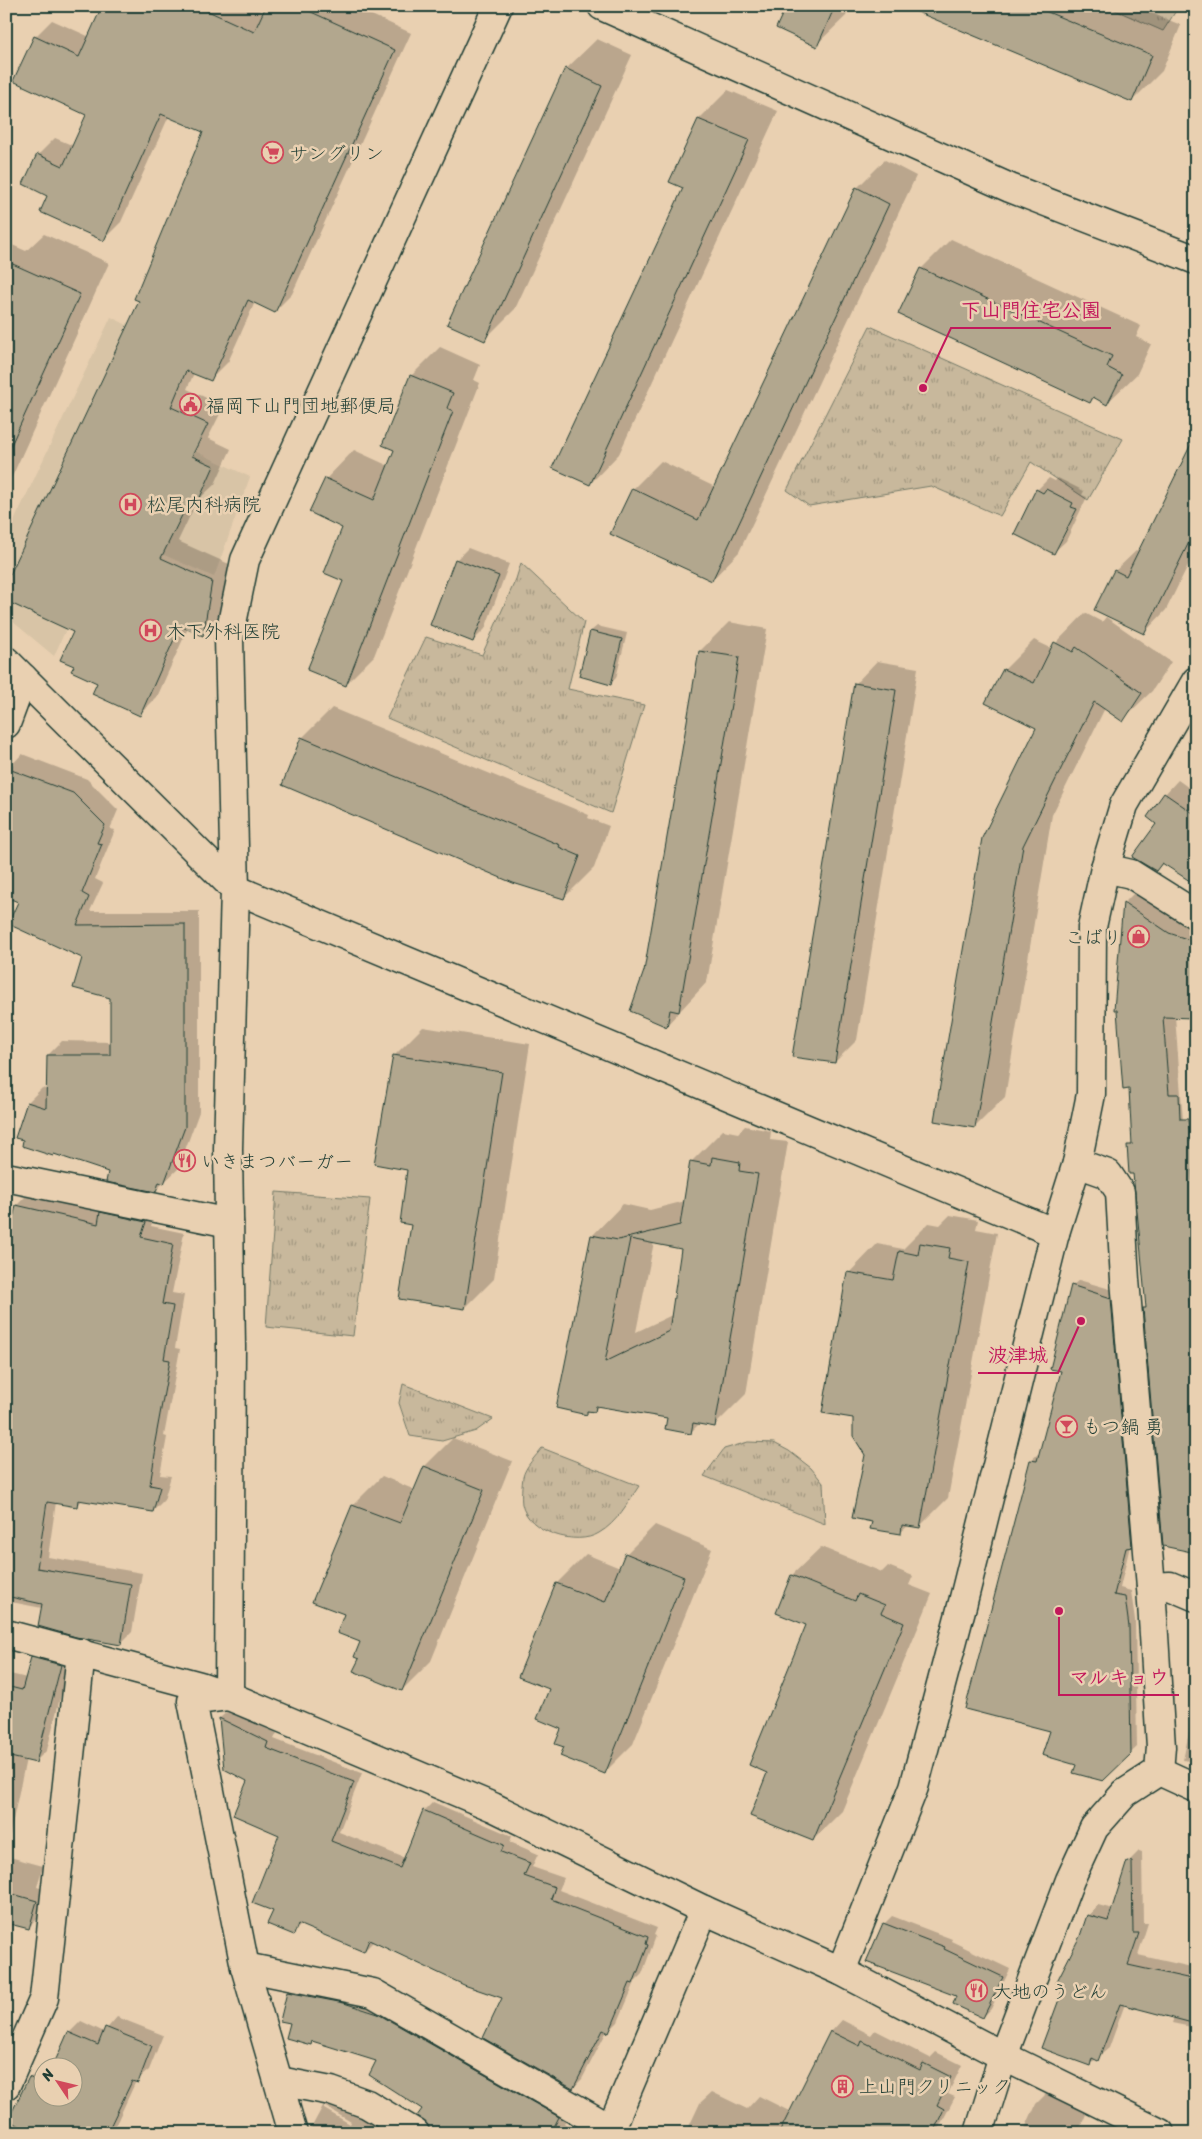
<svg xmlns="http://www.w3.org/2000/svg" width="1202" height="2139" viewBox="0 0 1202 2139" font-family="Sriracha,'Klee One',sans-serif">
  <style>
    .built { fill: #d8c4a6 }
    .grass { fill: url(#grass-tufts); stroke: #747a68 }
    .shadow { fill: #0003; fill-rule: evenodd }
    .building { fill: #b2a78e; stroke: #1f3d34; fill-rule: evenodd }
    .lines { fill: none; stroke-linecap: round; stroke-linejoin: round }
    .minor-casing { stroke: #1f3d34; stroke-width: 31 }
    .minor { stroke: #e9d0b1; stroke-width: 28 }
    .labels { text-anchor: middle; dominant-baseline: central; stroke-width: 5; stroke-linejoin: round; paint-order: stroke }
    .poi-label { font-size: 19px; fill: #1f3d34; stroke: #e9d0b1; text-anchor: start }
    .leader { fill: none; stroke: #c2185b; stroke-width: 2 }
    .callout-dot { fill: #c2185b; stroke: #e9d0b1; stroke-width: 2 }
    .callout-label { font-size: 20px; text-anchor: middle; font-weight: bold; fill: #c2185b; stroke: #e9d0b1; stroke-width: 5; stroke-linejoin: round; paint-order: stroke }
  </style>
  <defs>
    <pattern id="grass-tufts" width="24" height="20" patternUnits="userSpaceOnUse" patternTransform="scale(1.25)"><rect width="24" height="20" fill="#c8b89c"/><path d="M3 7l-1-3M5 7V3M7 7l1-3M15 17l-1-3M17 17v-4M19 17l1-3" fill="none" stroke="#a29780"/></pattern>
  </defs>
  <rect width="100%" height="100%" fill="#e9d0b1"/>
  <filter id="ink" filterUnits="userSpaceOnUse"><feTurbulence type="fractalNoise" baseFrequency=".02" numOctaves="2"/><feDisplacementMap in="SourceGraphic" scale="10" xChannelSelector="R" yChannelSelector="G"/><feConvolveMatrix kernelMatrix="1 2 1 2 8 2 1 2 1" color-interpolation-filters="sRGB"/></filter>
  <g filter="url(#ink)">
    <path class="built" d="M111,317l71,35 -36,76 104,49 -36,100 -104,-46 -56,125 -48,-40v-78z"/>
    <g class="grass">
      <path d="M1106,6h73l-16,25z"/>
      <path d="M870,326l253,113 -35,61 -57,-38 -31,54 -69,-30 -122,20 -22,-16z"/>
      <path d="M521,563l63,59 -16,67 76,16 -33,108 -224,-95 39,-81 56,18 34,-76z"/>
      <path d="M276,1192l94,7 -17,137 -87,-9z"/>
      <path d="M403,1384l90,35 -17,12 -34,10 -32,-5 -11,-33z"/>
      <path d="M748,1442l26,1 15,8 22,17 12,15 2,41 -121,-48 20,-27z"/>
      <path d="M542,1448l97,38c-11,16 -22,37 -40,47 -22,14 -72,-1 -77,-29 -1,-7 0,-20 1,-27 2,-10 13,-21 19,-29z"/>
    </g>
    <g class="shadow">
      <path d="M103,6h148l13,7 3,-7h85l59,27 -119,261 -17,17 -20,-9 -27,60 -17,17 -17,-6 -7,16 37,17 -16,32 23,11 -16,35 -18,17 -19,40 51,23 -9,53 -17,17 -15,-6 -31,69 -17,17 -64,-48 -2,-34 67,-331 64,-170 -36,-15 -48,106 -17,17 -55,-44 -11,-40 17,-17 19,8 14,-31 -53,-78 17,-17 38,17z"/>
      <path d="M787,6h63l-4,10 -30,29z"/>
      <path d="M926,6h208l47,19 -19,46 -30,30 -193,-81z"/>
      <path d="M597,39l35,16 -117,254 -31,31 82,-271z"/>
      <path d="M728,90l50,21 -159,343 -29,30 94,-297 -13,-6 28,-62z"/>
      <path d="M885,160l31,16 -177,376 -27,28 -79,-91 28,-28 54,26 142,-299z"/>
      <path d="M44,234l65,29 -103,227v-243l4,-3 16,7z"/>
      <path d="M951,239l190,87 -5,11 15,7 -14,30 -30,29 -12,-6 -5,5 -169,-133z"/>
      <path d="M440,347l40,18 -6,15 6,3 -106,273 -28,28 -2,-157 -18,-48 28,-29 35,16 7,-17 15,-73z"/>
      <path d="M1196,437v112l-30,61 -22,23 -29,-62 23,-22 3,1z"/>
      <path d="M1049,478l6,3 3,-3 26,13 -2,4 5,2 -21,44 -12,11 -17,-62z"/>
      <path d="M468,548l41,16 -24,65 -12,12 -17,-81z"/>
      <path d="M1085,613l17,9 4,-5 65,45 -19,29 -30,29 -17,-12 -53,107 -47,282 -30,30 63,-400 -34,-57 30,-30 19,9 3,-6z"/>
      <path d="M729,622l38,7 -60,353 -40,43 -21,-54 54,-320z"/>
      <path d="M597,626l30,7 -11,45 -5,5 -20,-52z"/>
      <path d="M877,661l41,7 -61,372 -22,22 20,-378z"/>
      <path d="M332,708l257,107 -1,3 21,8 -15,42 -30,30 -262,-160z"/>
      <path d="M1196,726v22l-10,-7z"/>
      <path d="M22,754l65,25 31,31 -8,19 5,1 -20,49 8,4 -13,28h109v201l-21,57 -23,22 -138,-54 11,-35 14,-14 6,2v-35l14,-14 50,1v-45l-28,-40 -64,-55 -14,-131z"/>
      <path d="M1178,780l18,13v91l-33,-21 -7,7 2,-47 7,-29z"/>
      <path d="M1136,891l44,31 16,5v90l-21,-1 11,144 10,-26v418l-52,-244 3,-2 -13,-134 -5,-26 4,-4 -3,-54 -12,-79h-3l10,-107z"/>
      <path d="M423,1027l107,17 -36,235 -29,29 -52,-84 -19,-168z"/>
      <path d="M745,1126l26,5 -1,9 18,2 -42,252 -32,32 -14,-3 -9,9 -22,-15 -69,-12 -6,6 -4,-1 -4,4 6,-178 31,-32 27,6 35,-9 6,-39 32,-32 15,3zM654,1242l29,6 -11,67 -36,17z"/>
      <path d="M28,1194l75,18 10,-10 43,9 -5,15 33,7 -12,60 12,2 -9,53 5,1 -16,87 3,1 -7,38 11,1 -7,24 -11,11 -70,-12 -6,6 -21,-3 -8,55 94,16 -10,59 -11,11 -79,-35 -36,-7v-392l10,3 1,-7z"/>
      <path d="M950,1215l28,5 -2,9 21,4 -49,265 -29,29 -10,-2 -9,8 -27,-13 -24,-247 28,-29 26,5 26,-26 11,2z"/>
      <path d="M1079,1280l38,11 21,249 -8,6 -10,42 11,3 4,29 2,127 -35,33 -25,-15 -26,-35 -20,-270 7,-6h2l23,-84 9,-84z"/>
      <path d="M453,1438l59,23 -81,200 -29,29 -42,-32 2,-16 -16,-28 -32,-12 39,-97 29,-29 33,14 10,-24z"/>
      <path d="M655,1525l57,24 -79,195 -29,29 -39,-27 -2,-17 -13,-41 -30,-12 37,-93 29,-29 34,14 6,-14z"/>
      <path d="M821,1547l61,25 6,-6 25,10 -4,9 23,9 -90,217 -29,29 -44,-68 39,-147 -31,-13 15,-37z"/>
      <path d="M44,1647l27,7 -24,96 -11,11 -10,-2 -20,94v-180l21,5 5,-20z"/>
      <path d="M1196,1701v61l-13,-2z"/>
      <path d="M229,1710l48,23 -3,6 88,34 -23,59 66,26 19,-47 9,-9 79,34 -2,6 28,12 -6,13 32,11 -5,12 98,38 -3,7 2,1 -14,38 -6,6 -18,42 -9,9h-2l-25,48 -9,9 -69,-91 -130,-56 -10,10 -62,-27 -9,9 -19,-23 6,-76 -31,-54 -24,-12 -5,-50z"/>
      <path d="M1139,1851l3,1 1,71h5l-10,32 58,13v60l-24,-5 2,-6 -49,-13 -16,44 -20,17 -24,-79 23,-70 10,-11 15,4 15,-47z"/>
      <path d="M6,1856l37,10 -6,21 10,3 -8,27 -11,11 -15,-4 -7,24z"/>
      <path d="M892,1916l60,23 -1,2 59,28 -19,40 -8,8 -25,-21 -74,-72z"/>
      <path d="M300,1980l56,12 218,118 -10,13 11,8 -1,2h-111l-85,-73 -64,-20 -4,3 -19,-21 -10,-2 7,-28z"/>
      <path d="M117,2017l46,18 -14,35 -13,11 -24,52h-97l-9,-5 24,-50 12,-12v30h30v-30h-18l15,-33 12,-12 23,11z"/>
      <path d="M842,2020l29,15 4,-5 55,28 6,-6 26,13 -14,29 7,3 -19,36h-250l14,-30 12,-11 35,17 12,-13 32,16 40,-80z"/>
      <path d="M1047,2093l40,19 -9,21h-55l13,-29z"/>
      <path d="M334,2095l19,18 20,11 -2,3 10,6 -72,-1 14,-26zM324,2106l27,16 -1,2 -26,-15z"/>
    </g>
    <g class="building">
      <path d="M102,6h95l57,26 12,-26h32l97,44 -120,263 -27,-13 -37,81 -25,-10 -15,36 37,17 -16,32 22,10 -16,36 -8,-3 -29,59 51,23 -9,55 -23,-10 -40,90 -48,-22 5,-11 -26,-12 3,-5 -14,-6 13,-28 -67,-31v-18l133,-282 -5,-2 69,-167 -42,-18 -57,127 -64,-29 7,-16 -24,-12 14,-30 26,12 23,-51 -73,-34 21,-45 45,21z"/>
      <path d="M786,6h49l-18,41 -41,-19z"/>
      <path d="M903,6h130l119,49 -20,47z"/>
      <path d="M565,68l37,18 -117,255 -38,-17z"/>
      <path d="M698,119l51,21 -159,345 -38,-17 131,-280 -14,-6z"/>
      <path d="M856,187l33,17 -177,377 -102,-47 22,-46 66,32z"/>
      <path d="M6,261l74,33 -74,162z"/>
      <path d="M920,268l192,88 -5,11 15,8 -15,30 -14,-8 -3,6 -192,-89z"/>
      <path d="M410,375l43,18 -6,15 6,3 -107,275 -39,-16 36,-89 -19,-8 18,-45 -33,-16 16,-34 49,22 20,-50 -12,-5z"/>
      <path d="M1196,434v94l-52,106 -50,-24 20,-40 12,6z"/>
      <path d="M1036,489l7,4 3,-4 27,14 -2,4 6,2 -23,45 -40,-20z"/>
      <path d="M455,559l44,17 -26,66 -43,-17z"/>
      <path d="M590,631l32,8 -11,46 -32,-9z"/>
      <path d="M1054,642l19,10 3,-5 66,46 -19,29 -29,-20 -71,144 -48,282 -41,-7 48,-283 54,-110 -51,-25 18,-34 31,14z"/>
      <path d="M699,651l40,6 -60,355 -9,-2 -3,17 -37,-16 14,-40z"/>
      <path d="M854,683l42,7 -61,373 -43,-6z"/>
      <path d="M301,737l259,108 -1,2 21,9 -16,43 -51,-16 -231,-98z"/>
      <path d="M6,768l67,25 32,32 -8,18 5,1 -20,49 7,4 -12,28 108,-1v203l-21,57 -5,-2 -3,10 -50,-10 2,-10 -54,-18 -1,2 -31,-10 1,-6 -8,-2 12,-36 19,6 1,-53h63v-57l-37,-10 9,-30 -74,-34 10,-22 -12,-5z"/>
      <path d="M1164,793l32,22v70l-34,-22 -6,8 -24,-14 24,-33 -9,-7z"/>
      <path d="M1123,902l46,31 27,9 -3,76 -30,-1 6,77h10l1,25h8l3,23h3l2,28h-4l2,50h-1l3,51 -7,1 2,24 -2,1 4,58h3v198l-33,-7 -20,-238h3l-8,-87 -5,-47h-4l-2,-29h5l-3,-56 -6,1 -6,-80h-3z"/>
      <path d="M393,1055l109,17 -37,237 -66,-10 12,-74 -11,-2 7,-53 -33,-6z"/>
      <path d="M712,1157l28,5 -1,9 19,3 -43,253 -22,-4 -2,11 -26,-5 2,-11 -71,-12 -1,6 -8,-1v4l-31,-7 35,-173 27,5 62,-15 10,-64 21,4zM630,1239l51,10 -12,82 -64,31z"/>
      <path d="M16,1205l82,19 2,-12 46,10 -5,15 32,7 -11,60 11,2 -9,53 6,1 -16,87 2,1 -6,37 10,2 -7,25 -75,-12 -1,7 -30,-5 -10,66 94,16 -10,61 -45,-8 -38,-11 4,-22 -36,-8v-346z"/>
      <path d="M920,1243l30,5 -2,10 21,4 -49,266 -18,-3 -1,9 -31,-5 2,-7 -20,-4 13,-63 -12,-19v-18l-31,-5 25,-141 46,8 6,-29 19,4z"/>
      <path d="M1071,1285l40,13 21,249 -6,1 -12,47 11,2 4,30 2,127 -28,27 -30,-8 3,-8 -34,-10 8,-24 -85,-22 65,-249 7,1 24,-90 -11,-2z"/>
      <path d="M424,1466l60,24 -82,201 -49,-20 6,-12 -5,-2 6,-15 -23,-9 7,-19 -32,-12 40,-97 48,18z"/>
      <path d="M625,1553l59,24 -79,197 -45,-18 4,-9 -9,-3 6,-15 -24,-10 12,-30 -31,-12 38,-94 49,19z"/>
      <path d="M791,1575l64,26 3,-7 27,11 -4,8 23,10 -91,218 -63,-25 17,-43 -18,-8 57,-140 -30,-12z"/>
      <path d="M31,1657l30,8 -25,98 -30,-7v-70l16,4z"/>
      <path d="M219,1718l49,24 -2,6 88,34 -23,59 69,27 23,-58 81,35 -3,7 29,11 -6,13 31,11 -4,12 97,38 -2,7 2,1 -15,39 -3,-1 -21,50 -6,-3 -30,59 -90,-51 19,-40 -38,-13 -95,-45 -5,12 -66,-28 -4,11 -27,-11 6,-13 -21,-8 27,-68 -46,-20 14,-34 -23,-12z"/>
      <path d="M1127,1861l5,1 1,71h6l-11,32 68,15v44l-76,-20 -22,57 -6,-3 -2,8 -49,-18 23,-62 -8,-3 24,-47 7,-21 21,6z"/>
      <path d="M6,1892l31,9 -8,28 -23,-6z"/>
      <path d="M883,1923l62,24 -1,2 59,28 -20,41 -30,-14 3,-8 -90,-34z"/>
      <path d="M287,1992l57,11 34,11 181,103 -8,16h-120l-3,-8 -11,-9 5,-7 -53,-34 7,-14 -64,-20 -1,4 -25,-7 4,-15 -10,-2z"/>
      <path d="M105,2027l47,19 -14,37 -6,-2 -25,52h-90l3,-7 -12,-6 21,-43 13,7v12h30v-30h-19l15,-34 30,13z"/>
      <path d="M830,2031l30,15 2,-5 58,29 3,-7 28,14 -14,28 7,4 -11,24h-154z"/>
    </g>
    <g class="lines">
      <defs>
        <g id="minor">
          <path d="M602,6l408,182 186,72"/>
          <path d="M6,661l229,228 820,344"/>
          <path d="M6,724l17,-46"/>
          <path d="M1105,868l26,6 65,41"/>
          <path d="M1077,1163l31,11 12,18 5,88 26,307 10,160 -2,24"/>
          <path d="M6,1177l223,46"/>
          <path d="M1151,1587l19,-1 26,11"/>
          <path d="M6,1634l194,52 29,10 264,111 211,103 137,61 162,85 157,77"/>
          <path d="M1159,1771l37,17"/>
          <path d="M245,1967l128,26 238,136"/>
          <path d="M841,1971l73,-184 49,-185 92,-369 22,-70 14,-69 1,-167 13,-59 19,-63 72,-124"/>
          <path d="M279,2081l52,10 36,13 48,29"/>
          <path d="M6,2085l38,-87 37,-345"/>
          <path d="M293,2133l-48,-166 -53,-266 37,-5 2,-349 -3,-198 7,-260 -6,-251 16,-78 253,-554"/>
          <path d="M609,2133l95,-223"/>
          <path d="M979,2133l24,-77 67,-176 24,-52 31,-35 34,-22"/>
        </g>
      </defs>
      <use href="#minor" class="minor-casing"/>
      <use href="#minor" class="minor"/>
    </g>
  </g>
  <defs>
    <symbol id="supermarket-ring" viewBox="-11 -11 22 22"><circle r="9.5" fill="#e9d0b1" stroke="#d1495b" stroke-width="1.5"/><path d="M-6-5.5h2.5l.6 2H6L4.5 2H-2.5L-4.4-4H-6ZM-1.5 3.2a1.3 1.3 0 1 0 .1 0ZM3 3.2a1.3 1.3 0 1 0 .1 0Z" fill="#d1495b"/></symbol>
    <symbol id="civic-ring" viewBox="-11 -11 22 22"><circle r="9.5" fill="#e9d0b1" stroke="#d1495b" stroke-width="1.5"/><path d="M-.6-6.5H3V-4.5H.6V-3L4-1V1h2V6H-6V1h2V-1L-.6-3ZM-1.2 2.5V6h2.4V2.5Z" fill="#d1495b"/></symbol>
    <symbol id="hospital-ring" viewBox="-11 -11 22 22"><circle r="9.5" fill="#e9d0b1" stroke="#d1495b" stroke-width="1.5"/><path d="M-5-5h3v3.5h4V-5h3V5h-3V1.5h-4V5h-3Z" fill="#d1495b"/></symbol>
    <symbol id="shop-ring" viewBox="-11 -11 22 22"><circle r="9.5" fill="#e9d0b1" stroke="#d1495b" stroke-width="1.5"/><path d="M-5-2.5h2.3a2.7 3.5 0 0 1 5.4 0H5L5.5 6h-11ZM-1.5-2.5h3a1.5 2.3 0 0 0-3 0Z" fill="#d1495b"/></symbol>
    <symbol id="restaurant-ring" viewBox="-11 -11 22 22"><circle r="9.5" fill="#e9d0b1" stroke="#d1495b" stroke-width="1.5"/><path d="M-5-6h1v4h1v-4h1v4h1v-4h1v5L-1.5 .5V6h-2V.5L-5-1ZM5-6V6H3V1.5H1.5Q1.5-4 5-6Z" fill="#d1495b"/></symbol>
    <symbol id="bar-ring" viewBox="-11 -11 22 22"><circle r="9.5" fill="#e9d0b1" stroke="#d1495b" stroke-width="1.5"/><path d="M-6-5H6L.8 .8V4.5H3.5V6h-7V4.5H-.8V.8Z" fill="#d1495b"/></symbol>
    <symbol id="building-ring" viewBox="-11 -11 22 22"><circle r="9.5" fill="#e9d0b1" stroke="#d1495b" stroke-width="1.5"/><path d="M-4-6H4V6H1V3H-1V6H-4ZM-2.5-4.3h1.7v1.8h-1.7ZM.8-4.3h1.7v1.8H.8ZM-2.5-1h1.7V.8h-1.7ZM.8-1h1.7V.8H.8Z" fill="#d1495b"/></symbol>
  </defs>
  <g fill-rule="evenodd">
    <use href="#supermarket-ring" x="260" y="140" width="25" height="25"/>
    <use href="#civic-ring" x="178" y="392" width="25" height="25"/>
    <use href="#hospital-ring" x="118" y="492" width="25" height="25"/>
    <use href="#hospital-ring" x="138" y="618" width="25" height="25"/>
    <use href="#shop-ring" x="1126" y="924" width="25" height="25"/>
    <use href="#restaurant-ring" x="172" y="1148" width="25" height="25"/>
    <use href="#bar-ring" x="1054" y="1414" width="25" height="25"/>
    <use href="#restaurant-ring" x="964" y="1978" width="25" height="25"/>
    <use href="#building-ring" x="830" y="2074" width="25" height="25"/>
  </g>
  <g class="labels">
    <g class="poi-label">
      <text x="289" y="153">サングリン</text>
      <text x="206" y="405">福岡下山門団地郵便局</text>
      <text x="147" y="504">松尾内科病院</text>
      <text x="166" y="631">木下外科医院</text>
      <text x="1122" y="937" text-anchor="end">こばり</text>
      <text x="201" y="1161">いきまつバーガー</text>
      <text x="1083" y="1426">もつ鍋 勇</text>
      <text x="993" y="1991">大地のうどん</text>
      <text x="859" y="2086">上山門クリニック</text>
    </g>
  </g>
  <path class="leader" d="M923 388L951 328H1111M1081 1321L1058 1373H978M1059 1611L1059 1695H1179"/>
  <g class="callout-dot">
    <circle cx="923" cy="388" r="5"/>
    <circle cx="1081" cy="1321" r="5"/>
    <circle cx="1059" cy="1611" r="5"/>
  </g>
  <g class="callout-label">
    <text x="1031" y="317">下山門住宅公園</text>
    <text x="1018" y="1362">波津城</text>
    <text x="1119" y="1684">マルキョウ</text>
  </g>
  <rect width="1202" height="2139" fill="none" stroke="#e9d0b1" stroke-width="25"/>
  <rect x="12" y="12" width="1177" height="2114" fill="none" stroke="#1f3d34" stroke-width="2" filter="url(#ink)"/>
  <g transform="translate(58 2082) rotate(305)"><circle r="24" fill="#e9d0b1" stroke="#98957f"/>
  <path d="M0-4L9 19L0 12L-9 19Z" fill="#d1495b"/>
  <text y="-8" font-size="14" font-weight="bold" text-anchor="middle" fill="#1f3d34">N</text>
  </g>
</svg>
